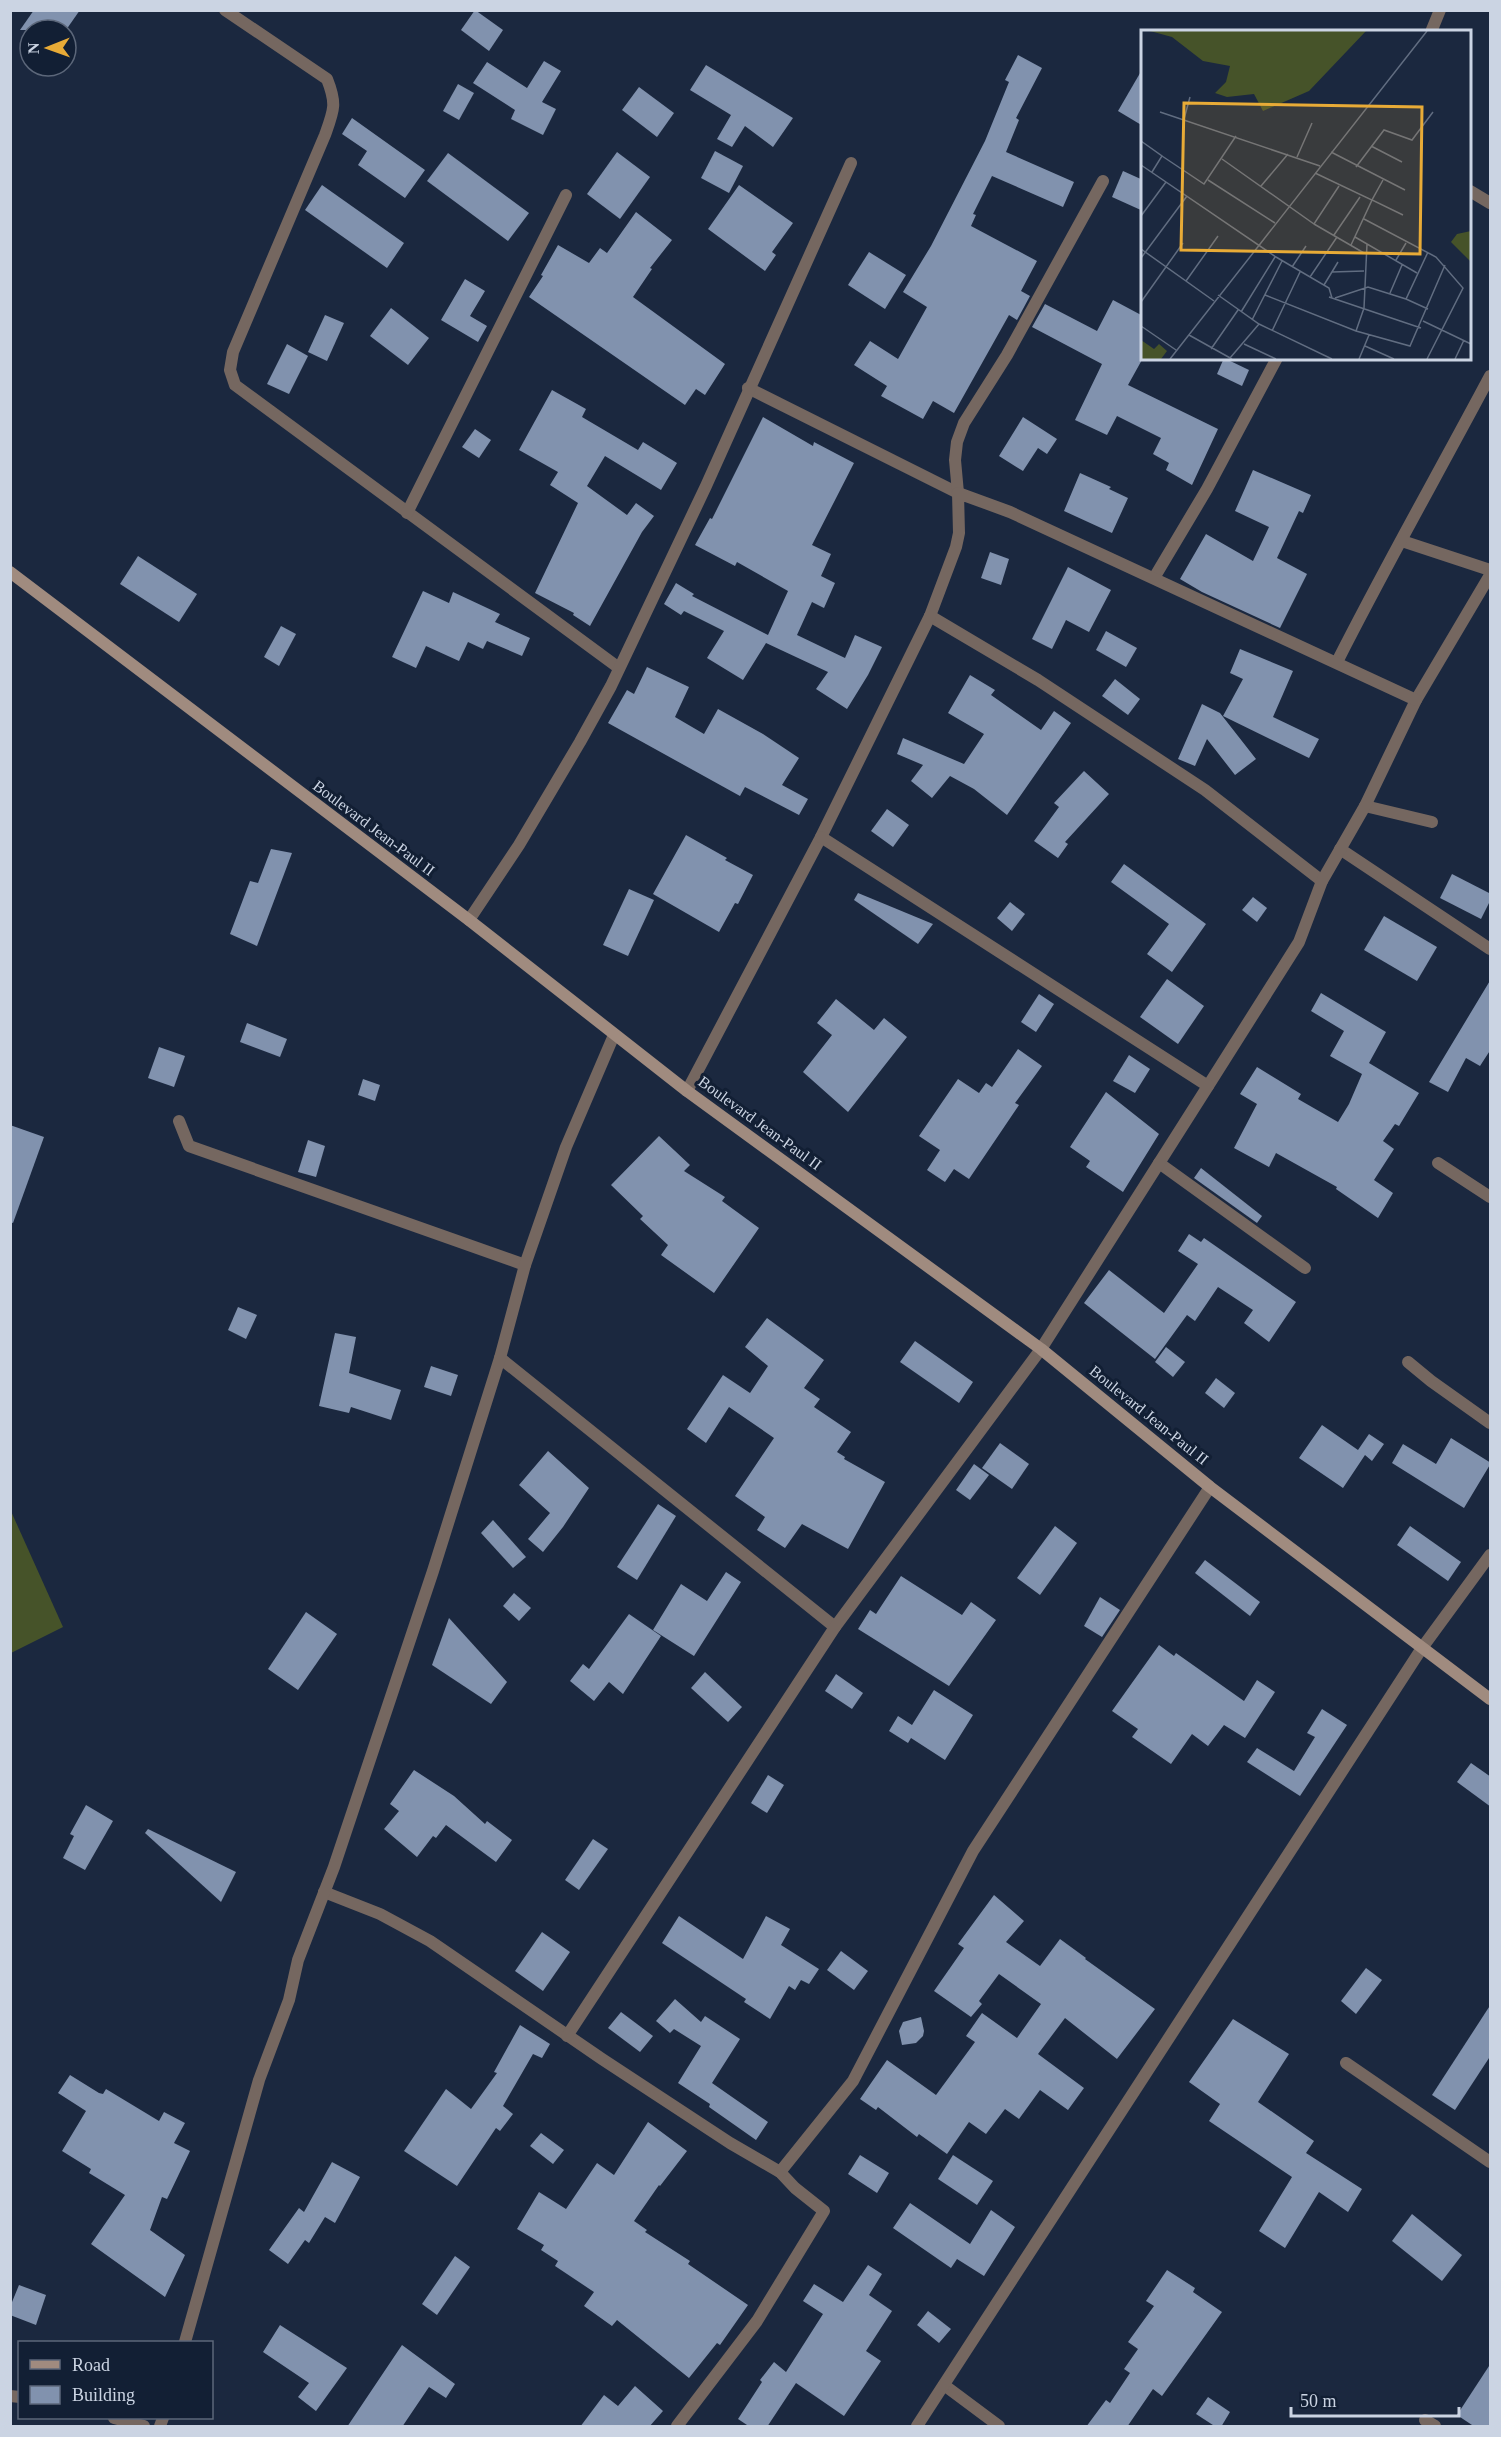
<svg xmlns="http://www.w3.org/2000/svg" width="1501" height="2437" viewBox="0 0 1501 2437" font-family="Georgia,serif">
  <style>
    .green { fill: #465329 }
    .building { fill: #8192ae }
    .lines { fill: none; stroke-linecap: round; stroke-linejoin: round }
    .street { stroke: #756760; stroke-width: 12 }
    .secondary { stroke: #a08b7f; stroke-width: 12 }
    .labels { text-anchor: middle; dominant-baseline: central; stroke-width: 6; stroke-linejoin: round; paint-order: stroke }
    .street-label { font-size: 16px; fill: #cbd4e3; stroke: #121f34 }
    .inset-road { fill: none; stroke: #616d81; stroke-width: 1.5 }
    .view { fill: #e8ab37; fill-opacity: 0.15; stroke: #e8ab37; stroke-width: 3 }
    .inset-edge { fill: none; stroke: #cbd4e3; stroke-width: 3 }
  </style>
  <rect width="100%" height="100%" fill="#1b283f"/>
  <path class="green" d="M10,1509l53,118 -52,26h-1z"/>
  <g class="building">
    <path d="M34,10h46l-14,20h-46z"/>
    <path d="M475,10l28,20 -14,21 -28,-21z"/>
    <path d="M1018,55l24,13 -26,50 3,2 -13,32 68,30 -11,25 -71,-31 -19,38 3,1 -5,11 66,35 -16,30 9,5 -13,24 -8,-5 -55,98 -21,-12 -10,18 -42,-23 6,-10 -33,-21 16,-24 28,18 29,-52 -24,-15 28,-46 54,-105 24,-59 -4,-2z"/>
    <path d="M544,61l17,10 -19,31 14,7 -13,26 -32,-16 4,-9 -42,-27 14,-21 40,26z"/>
    <path d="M706,65l87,53 -20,29 -28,-21 -13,21 -15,-8 14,-24 -41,-25z"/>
    <path d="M1143,68v58l-25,-15z"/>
    <path d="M458,84l16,9 -15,27 -16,-9z"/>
    <path d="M639,87l35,26 -17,24 -35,-27z"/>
    <path d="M352,118l73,52 -20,28 -47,-33 9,-14 -25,-17z"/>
    <path d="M715,151l28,15 -14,27 -28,-15z"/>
    <path d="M617,152l33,25 -30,42 -33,-25z"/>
    <path d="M448,153l81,60 -21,28 -81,-60z"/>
    <path d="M1123,171l20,9v31l-31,-14z"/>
    <path d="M322,185l82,58 -17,25 -82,-58z"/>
    <path d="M739,185l54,38 -21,29 4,3 -11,16 -57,-42z"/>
    <path d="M636,212l36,28 -22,28 2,1 -19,28 92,67 -20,31 -9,-6 -11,16 -156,-108 14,-21 -2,-1 17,-30 31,18 11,-15 7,5z"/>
    <path d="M869,252l37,23 -21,34 -37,-24z"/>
    <path d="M465,279l20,12 -15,25 17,10 -9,16 -37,-22z"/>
    <path d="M1113,300l30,16v42l-15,27 90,44 -26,56 -26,-15 3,-7 -16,-9 8,-16 -44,-22 -10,19 -32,-15 27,-56 -70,-37 13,-23 52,27z"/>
    <path d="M391,308l38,30 -21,27 -38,-29z"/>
    <path d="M325,315l19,8 -17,38 -19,-9z"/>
    <path d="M287,344l21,12 -19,38 -22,-10z"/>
    <path d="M1224,358l25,12 -7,16 -25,-12z"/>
    <path d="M552,390l34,19 -4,8 56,33 5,-8 34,21 -16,27 -56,-34 -18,30 40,29 9,-12 18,13 -12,16 -52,94 -17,-11 1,-2 -39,-20 43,-90 -28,-18 8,-13 -39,-22z"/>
    <path d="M763,417l50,29 1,-4 40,21 -42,82 19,9 -10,22 14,7 -11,25 -12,-6 -15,33 48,23 10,-23 27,12 -14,28 -21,34 -31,-20 12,-17 -62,-29 -23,37 -36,-22 17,-27 -40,-20 -3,4 -17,-11 12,-21 18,11 -2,2 76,39 20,-44 -51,-29 -2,4 -40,-21 15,-27 2,1z"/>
    <path d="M1023,417l34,22 -10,15 -9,-6 -15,23 -24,-15z"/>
    <path d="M475,429l16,11 -12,18 -17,-11z"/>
    <path d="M1253,470l58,25 -8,18 -4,-2 -22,47 30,16 -27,54 -78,-36 -22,-13 26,-45 47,27 16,-34 -34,-16z"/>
    <path d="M1080,473l31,14 -2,2 19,9 -16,35 -48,-22z"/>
    <path d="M990,552l19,7 -8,26 -20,-7z"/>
    <path d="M138,556l59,38 -18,28 -59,-38z"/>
    <path d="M1068,567l43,23 -22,42 -23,-12 -14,29 -20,-10z"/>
    <path d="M423,591l26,12 4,-11 47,22 -5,8 35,16 -8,18 -35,-15 -4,8 -15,-7 -9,19 -33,-15 -10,22 -24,-11z"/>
    <path d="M281,626l15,8 -17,32 -15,-9z"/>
    <path d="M1106,631l31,17 -11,19 -30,-17z"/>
    <path d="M1240,649l53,22 -20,46 46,22 -10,19 -86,-42 20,-37 -13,-6z"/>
    <path d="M647,667l42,20 -14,30 29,17 14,-25 45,25 36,24 -17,27 26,14 -9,16 -54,-28 -5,9 -132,-73 19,-33 7,4z"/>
    <path d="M970,675l25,15 -4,5 50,35 13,-19 17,12 -64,92 -33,-26 -24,-13 -18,22 -21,-17 12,-16 -26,-11 6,-16 61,26 20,-30 -36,-21z"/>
    <path d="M1115,679l25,20 -12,16 -26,-19z"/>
    <path d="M1202,704l18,9 36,46 -21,16 -28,-36 -12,27 -17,-7z"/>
    <path d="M1084,771l25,23 -44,48 3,2 -10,14 -24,-17 25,-34 -5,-4z"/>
    <path d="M887,809l22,16 -16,22 -22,-16z"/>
    <path d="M686,835l41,23 -2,2 28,15 -15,29 -3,-1 -16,29 -66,-38z"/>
    <path d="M271,849l21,4 -35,93 -27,-12 20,-53 8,2z"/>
    <path d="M1124,864l82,60 -34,48 -25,-18 22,-30 -58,-42z"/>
    <path d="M1452,874l39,20v5l-10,20 -41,-21z"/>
    <path d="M629,889l25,11 -26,56 -25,-11z"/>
    <path d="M858,893l75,31 -15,20 -64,-44z"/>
    <path d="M1253,897l14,11 -10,14 -15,-12z"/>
    <path d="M1010,902l15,12 -13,17 -15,-13z"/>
    <path d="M1384,916l53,31 -20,34 -53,-31z"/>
    <path d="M1167,979l37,27 -26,38 -38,-27z"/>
    <path d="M1491,979v70l-11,17 -14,-8 -18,34 -19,-10z"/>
    <path d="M1321,993l65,39 -17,31 50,30 -20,33 -4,-2 -12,17 11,8 -20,31 19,13 -15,25 -42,-29 1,-2 -61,-34 -7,14 -35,-19 23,-44 -17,-10 17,-27 44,27 -3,5 40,23 11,-18 13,-30 -32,-18 14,-25 -33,-20z"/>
    <path d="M1039,994l15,10 -18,28 -15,-10z"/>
    <path d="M836,999l38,31 10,-12 23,19 -59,75 -45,-40 29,-37 -15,-12z"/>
    <path d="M247,1023l40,16 -7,18 -40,-15z"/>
    <path d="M159,1047l26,9 -11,31 -26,-9z"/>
    <path d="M1018,1049l24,17 -27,37 4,2 -50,74 -15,-10 -9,13 -18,-12 13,-20 -21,-14 39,-57 21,14 7,-10 6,4z"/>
    <path d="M1129,1055l21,14 -15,24 -22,-12z"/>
    <path d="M363,1079l17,6 -5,16 -17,-6z"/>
    <path d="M1106,1092l53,42 -36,58 -37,-25 4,-6 -20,-14z"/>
    <path d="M10,1125l34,12 -31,86 -3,-1z"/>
    <path d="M659,1136l31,29 -6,6 41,26 -3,4 37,27 -45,65 -53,-38 7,-10 -28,-26 3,-3 -32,-31z"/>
    <path d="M308,1140l17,6 -9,31 -18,-5z"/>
    <path d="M1201,1168l61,48 -5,7 -63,-45z"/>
    <path d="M1189,1234l12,8 3,-4 92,64 -27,40 -25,-19 9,-13 -35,-23 -23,34 -8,-6 -32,44 -71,-56 25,-33 55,43 34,-49 -20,-13z"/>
    <path d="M238,1307l19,8 -11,24 -18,-9z"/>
    <path d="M767,1318l57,42 -20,28 16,11 -6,8 37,25 -14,20 8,5 -1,2 41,23 -37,67 -46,-25 -17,24 -28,-18 8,-13 -30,-21 39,-58 -45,-31 -23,36 -19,-14 36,-54 27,18 18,-27 -23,-19z"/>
    <path d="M335,1333l21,4 -7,36 52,17 -10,30 -40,-13 -2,6 -30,-7z"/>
    <path d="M915,1341l58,41 -14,21 -59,-41z"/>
    <path d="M1166,1347l19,15 -12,15 -18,-15z"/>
    <path d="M431,1366l27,9 -7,21 -27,-9z"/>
    <path d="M1216,1378l19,15 -11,15 -19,-15z"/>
    <path d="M1322,1425l36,25 11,-16 15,10 -12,17 -7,-6 -22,33 -44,-30z"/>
    <path d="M1451,1438l40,25 -27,45 -72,-45 11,-19 33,20z"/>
    <path d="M1000,1443l29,21 -17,25 -30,-21z"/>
    <path d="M548,1451l41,37 -26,39 -20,25 -15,-13 22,-26 -31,-28z"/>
    <path d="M974,1464l15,11 -19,25 -14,-10z"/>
    <path d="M658,1504l18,12 -39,64 -20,-13z"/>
    <path d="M493,1520l33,37 -13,11 -32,-35z"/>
    <path d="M1055,1526l22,17 -37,52 -23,-17z"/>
    <path d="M1410,1526l51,36 -13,19 -51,-36z"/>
    <path d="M1205,1560l55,42 -10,14 -55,-43z"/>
    <path d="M726,1572l15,10 -47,74 -41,-26 28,-46 26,17z"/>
    <path d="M901,1576l61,39 9,-13 25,18 -47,66 -91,-57 12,-19 6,4z"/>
    <path d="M514,1593l17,15 -12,13 -16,-15z"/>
    <path d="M1100,1597l20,13 -18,27 -18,-11z"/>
    <path d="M306,1612l31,22 -39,56 -30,-21z"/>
    <path d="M629,1614l32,22 -38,58 -14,-12 -15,19 -24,-20 13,-17 6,5z"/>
    <path d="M449,1618l58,64 -16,22 -59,-39z"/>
    <path d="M1159,1645l15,11 2,-3 68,48 13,-21 18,12 -30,46 -21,-13 -16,21 -16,-12 -21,30 -39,-27 6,-8 -26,-18z"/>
    <path d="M705,1672l37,35 -14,15 -37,-34z"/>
    <path d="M836,1674l27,19 -11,16 -27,-18z"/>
    <path d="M934,1690l39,25 -28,45 -34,-22 -3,5 -19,-12 9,-15 14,9z"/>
    <path d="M1322,1709l25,16 -47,71 -53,-34 10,-14 37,23 21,-34 -8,-4z"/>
    <path d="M1471,1763l20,14v30l-34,-25z"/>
    <path d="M414,1770l40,26 31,28 2,-3 25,19 -16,22 -50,-37 -10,13 -3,-2 -16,21 -33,-28 15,-18 -9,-7z"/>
    <path d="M768,1775l16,10 -17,28 -16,-10z"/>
    <path d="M86,1805l27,16 -28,49 -22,-12 11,-22 -4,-2z"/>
    <path d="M148,1829l88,43 -15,30 -76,-69z"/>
    <path d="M593,1839l15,10 -29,41 -14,-10z"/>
    <path d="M994,1895l30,26 -18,21 34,24 20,-27 26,19 -1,1 70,50 -38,50 -52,-41 -27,36 46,34 -16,22 -28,-20 -21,29 -14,-10 -19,25 -17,-12 -22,32 -28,-20 -2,3 -39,-30 -2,3 -16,-11 27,-39 49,35 39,-53 -9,-6 16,-23 35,25 24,-34 -42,-30 -20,27 3,3 -11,13 -37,-26 30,-43 -6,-4z"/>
    <path d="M679,1916l64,43 23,-43 24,13 -9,16 38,24 -10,15 -8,-4 -6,10 -6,-4 -19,33 -26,-17 2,-3 -84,-56z"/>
    <path d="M542,1932l28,20 -27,39 -28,-20z"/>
    <path d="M841,1951l27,20 -14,19 -27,-20z"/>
    <path d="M1366,1968l16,12 -26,34 -15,-13z"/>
    <path d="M675,1999l26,23 4,-6 35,23 -28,44 56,39 -12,18 -47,-33 1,-3 -32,-21 23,-37 -27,-17 -4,4 -14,-12z"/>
    <path d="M1491,2004v51l-36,55 -23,-15z"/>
    <path d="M621,2012l32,24 -13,16 -32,-24z"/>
    <path d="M921,2017l3,14 -1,5 -7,7 -14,2 -3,-14 4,-9z"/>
    <path d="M1233,2019l56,35 -31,48 56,39 -8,12 56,36 -14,23 -29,-20 -34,56 -26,-17 33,-54 -83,-56 11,-17 -31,-22z"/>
    <path d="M520,2025l30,19 -8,14 -9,-4 -30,52 10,8 -13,17 -4,-3 -39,58 -53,-35 42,-62 25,20 26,-36 -3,-1z"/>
    <path d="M70,2075l29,18 4,1 3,-5 53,32 5,-9 21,11 -11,20 16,8 -23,48 -5,-2 -12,33 35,25 -20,42 -74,-53 34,-49 -36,-22 2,-4 -29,-18 24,-40 -28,-18z"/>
    <path d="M648,2122l39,29 -27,35 -1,-1 -25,36 13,9 -2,2 45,29 -2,3 60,41 -28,40 -3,-2 -28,35 -72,-58 -5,6 -28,-20 10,-14 -39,-26 3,-5 -17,-11 3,-5 -27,-16 22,-37 27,17 31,-46 17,12z"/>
    <path d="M541,2133l23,17 -11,14 -23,-18z"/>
    <path d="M860,2155l29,18 -12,20 -29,-19z"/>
    <path d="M953,2155l40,26 -16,24 -39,-26z"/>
    <path d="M332,2162l28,15 -25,46 -10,-6 -16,26 -4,-3 -17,24 -19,-14 30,-42 5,4z"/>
    <path d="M910,2203l60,41 21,-34 24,17 -31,49 -27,-17 -6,9 -58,-40z"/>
    <path d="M1412,2214l50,41 -20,26 -50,-40z"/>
    <path d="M455,2256l15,11 -33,48 -15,-11z"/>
    <path d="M868,2265l14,9 -13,21 23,16 -26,40 15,10 -37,55 -48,-33 -29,44h-17l-12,-8 24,-37 -2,-2 14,-18 12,10 37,-58 -20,-13 11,-17 29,18z"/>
    <path d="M1167,2270l28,18 -2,4 29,20 -60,84 -9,-7 -26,38h-41l20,-27 4,3 20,-30 -6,-4 14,-20 -10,-7 26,-36 -8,-5z"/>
    <path d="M19,2285l27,10 -10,30 -26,-10v-8z"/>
    <path d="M928,2311l23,18 -12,14 -22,-18z"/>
    <path d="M280,2325l67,43 -31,43 -18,-14 11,-14 -46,-31z"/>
    <path d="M402,2345l53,39 -9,14 -17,-11 -27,40h-55z"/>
    <path d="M1491,2363v64h-16l-18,-12z"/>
    <path d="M635,2386l28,25 -14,16h-69l24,-32 14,11z"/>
    <path d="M1208,2397l22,15 -9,15h-5l-20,-13z"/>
  </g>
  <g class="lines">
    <g class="street">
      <path d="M225,10l102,69c10,25 7,31 -2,56l-92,217 -3,18 5,15 384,283"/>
      <path d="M1431,32l9,-22"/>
      <path d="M1470,191l20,12"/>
      <path d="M748,388l210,105"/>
      <path d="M958,493l-3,-33 2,-18 7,-19 43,-68 96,-174"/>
      <path d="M407,513l159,-318"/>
      <path d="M1402,541l88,29"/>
      <path d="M1154,578l53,-89 70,-131"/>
      <path d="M930,616l108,64 167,110 117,91"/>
      <path d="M1337,662c49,-97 102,-190 153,-286"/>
      <path d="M1365,806l67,16"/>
      <path d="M1340,849l150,100"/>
      <path d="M469,920l50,-75 61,-103 31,-56 95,-200 145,-323"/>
      <path d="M1208,1086l91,-144 23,-61 43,-75 51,-106 74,-125"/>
      <path d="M687,1091l134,-254 109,-221 26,-69 3,-14 -1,-40 52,19 406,188"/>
      <path d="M179,1121l10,25 336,119"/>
      <path d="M1159,1163l146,105"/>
      <path d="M1438,1163l52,34"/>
      <path d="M500,1358l335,269"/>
      <path d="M1408,1362l23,19 59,42"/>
      <path d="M324,1892l56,22 50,27 172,118 128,84 50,29 15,16 29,23 -67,110 -80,105"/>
      <path d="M567,2036l268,-409 206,-278 167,-263 -387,-249"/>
      <path d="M1346,2063l144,99"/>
      <path d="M780,2172l73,-91 120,-230 237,-364"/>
      <path d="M185,2342l74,-262 30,-80 9,-40 36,-93 99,-296 67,-213 25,-93 41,-118 48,-112"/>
      <path d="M944,2385l55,41"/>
      <path d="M10,2396l10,1"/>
      <path d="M114,2418l30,8"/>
      <path d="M1425,2420l10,6"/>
      <path d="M160,2426l3,-8"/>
      <path d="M917,2426l505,-778 68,-93"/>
    </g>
    <path class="secondary" d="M10,572l459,348 218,171 354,258 169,138 280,212"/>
  </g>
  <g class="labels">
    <g class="street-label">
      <text transform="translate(374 828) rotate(37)">Boulevard Jean-Paul II</text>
      <text transform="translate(760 1123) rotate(36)">Boulevard Jean-Paul II</text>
      <text transform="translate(1149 1415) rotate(39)">Boulevard Jean-Paul II</text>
    </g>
  </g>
  <g transform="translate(1141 30)">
    <rect width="330" height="330" fill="#1b283f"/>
    <path d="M9,1h216l-57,60 -46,20 -9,-17 -27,3 -12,-4 11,-11 4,-16 -27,-5 -31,-24zM330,201v31l-20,-20 6,-8zM0,310l13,9 5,-5 8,7 -6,8h-20z" fill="#465329"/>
    <path class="inset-road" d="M19,82l160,54M43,89l6,-22M0,111l21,15 -10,16M230,116l31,16M190,122l74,38M21,126l42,28 32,-48M156,127l15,-34M81,129l92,65 25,-38M0,135l135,92 53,31 3,10M215,137l28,-37 28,10 21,-28M174,143l57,27 -21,45M67,150l67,43M242,150l-11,20 31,15M120,156l27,-32M0,186l25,-34M223,189l72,38 27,31 -36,71M173,194l50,29M193,205l26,-38M214,207l62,36M0,219l73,52M0,228l46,-62M255,230l10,-17M151,237l14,-21M191,242l32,-1M169,247l27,-40M45,251l32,-45M183,255l14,-23M249,263l12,-28M77,265l41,29 73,35M124,265l91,36 54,15 35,-81M188,267l92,31M194,268l33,-11 38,12 22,-47M265,269l22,10M0,272l42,-59M100,282l34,-55M111,290l30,-59M282,291l48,23M0,296l35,24M131,301l28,-59M215,301l8,-23 3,-64M48,305l43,24M103,314l32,15M224,316l29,13M70,319l27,-39M89,328l29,-34M29,329l257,-328M218,329l10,-24M314,329l9,-19"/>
    <path class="view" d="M43,73l238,4 -2,147 -239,-4z"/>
    <rect width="330" height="330" class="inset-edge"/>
  </g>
  <rect width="1501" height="2437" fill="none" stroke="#cbd4e3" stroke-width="24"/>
  <rect x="18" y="2341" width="195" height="78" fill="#121f34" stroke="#5c677a" stroke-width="1.5"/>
  <rect x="30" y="2360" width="30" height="9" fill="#a08b7f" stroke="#5c677a" stroke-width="1.5"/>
  <text x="72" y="2371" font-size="18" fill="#cbd4e3">Road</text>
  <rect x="30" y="2386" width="30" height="18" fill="#8192ae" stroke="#5c677a" stroke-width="1.5"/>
  <text x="72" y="2401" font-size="18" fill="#cbd4e3">Building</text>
  <g transform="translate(48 48) rotate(269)"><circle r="28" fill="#121f34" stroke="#5c677a" stroke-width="1.5"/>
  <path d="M0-4.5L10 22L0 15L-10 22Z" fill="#e8ab37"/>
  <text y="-9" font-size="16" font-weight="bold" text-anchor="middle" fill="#cbd4e3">N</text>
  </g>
  <path d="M1291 2407v9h168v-9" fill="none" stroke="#cbd4e3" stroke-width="3"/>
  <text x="1300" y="2407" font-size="18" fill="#cbd4e3" stroke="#121f34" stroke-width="4.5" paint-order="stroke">50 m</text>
</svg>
